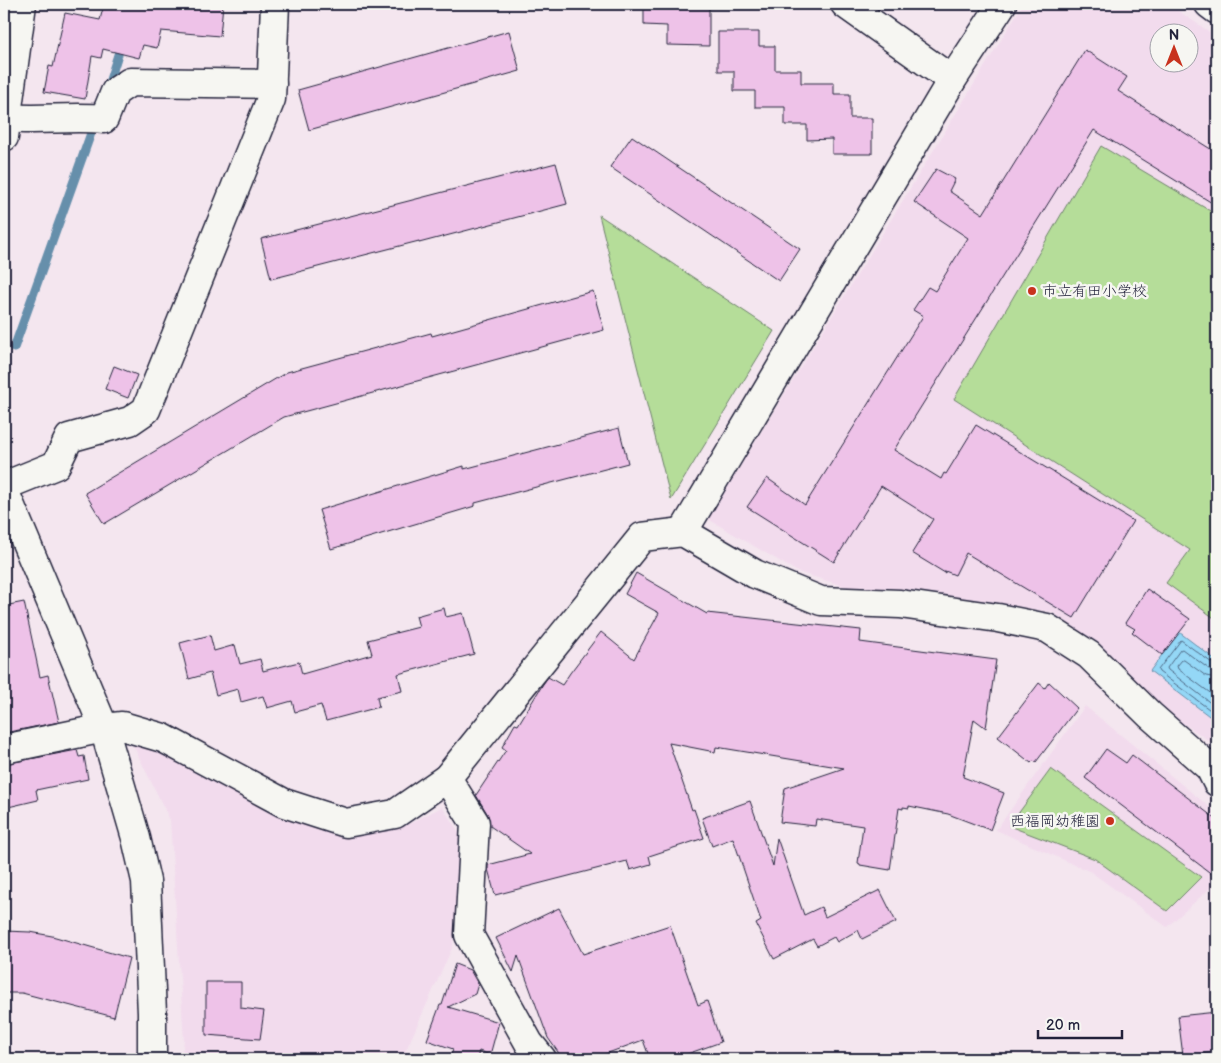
<svg xmlns="http://www.w3.org/2000/svg" width="1221" height="1063" viewBox="0 0 1221 1063" font-family="'Balsamiq Sans','Klee One',sans-serif">
  <style>
    .built { fill: #f2dbed; fill-rule: evenodd }
    .green { fill: #b5dd99; stroke: #6c806a }
    .water { fill: #94d7f6; stroke: #668fab }
    .lines { fill: none; stroke-linecap: round; stroke-linejoin: round }
    .shore { stroke: #506a86; stroke-width: 1 }
    .stream { stroke: #668fab; stroke-width: 9 }
    .building { fill: #eec2e8; stroke: #22223b }
    .minor-casing { stroke: #22223b; stroke-width: 31 }
    .minor { stroke: #f6f6f2; stroke-width: 28 }
    .poi-dot { fill: #c8321e; stroke: #f6f6f2; stroke-width: 2 }
    .labels { text-anchor: middle; dominant-baseline: central; stroke-width: 5; stroke-linejoin: round; paint-order: stroke }
    .poi-label { font-size: 15px; fill: #22223b; stroke: #f6f6f2; text-anchor: start }
  </style>
  <rect width="100%" height="100%" fill="#f4e6ef"/>
  <filter id="ink" filterUnits="userSpaceOnUse"><feTurbulence type="fractalNoise" baseFrequency=".02" numOctaves="2"/><feDisplacementMap in="SourceGraphic" scale="10" xChannelSelector="R" yChannelSelector="G"/><feConvolveMatrix kernelMatrix="1 2 1 2 8 2 1 2 1" color-interpolation-filters="sRGB"/></filter>
  <g filter="url(#ink)">
    <g class="built">
      <path d="M1023,4h145l49,33v709l-52,-35 -58,-56 -54,-43 -147,-21 -49,-1 -59,-18 -90,-53zM1158,32h30v30h-30z"/>
      <path d="M1085,706l132,107v69l-50,45 -76,-55 -95,-42z"/>
      <path d="M133,745l30,4 80,49 83,32 39,3 40,-7 37,-19 18,27 -7,112 -51,113h-221l3,-18 -14,-221z"/>
    </g>
    <g class="green">
      <path d="M1101,146l116,69v405l-51,-37 24,-33 -236,-151z"/>
      <path d="M599,215l175,116 -103,169z"/>
      <path d="M1051,769l150,108 -34,34 -72,-52 -86,-33z"/>
    </g>
    <path class="water" d="M1179,632l38,29v61l-67,-51z"/>
    <g class="lines">
      <g class="shore">
        <path d="M1217,664l-5,-1 -31,-23 -23,30 1,2 58,43"/>
        <path d="M1217,671l-8,-2 -27,-20 -2,1 -13,18 1,2 49,38"/>
        <path d="M1217,678l-11,-2 -22,-16h-2l-5,6 1,3 39,29"/>
      </g>
      <g class="stream">
        <path d="M107,89l15,-47"/>
        <path d="M14,348l81,-226"/>
      </g>
    </g>
    <g class="building">
      <path d="M104,4h119l-3,32 -59,-5 -4,17 -14,-3 -4,13 -36,-9 -2,9 -9,-2 -7,43 -41,-7 5,-26 4,1 12,-54 35,7z"/>
      <path d="M644,4h42v2h23v40l-42,-1v-19l-23,-1z"/>
      <path d="M509,31l11,40 -211,59 -11,-40z"/>
      <path d="M718,32h41v14h16v24h26v13h33v11h16v24h22v36h-40v-15l-25,1v-15h-22v-18h-30v-16h-21v-20h-16z"/>
      <path d="M1085,50l42,27 -9,14 99,62v53l-123,-76 -200,320 47,29 3,-6 2,1 30,-49 157,96 -59,97 -108,-65 -11,22 -10,-4v2l-33,-20 21,-34 -52,-33 -47,76 -87,-55 20,-29 38,27 118,-189 -10,-6 15,-23 7,4 33,-53 -54,-36 22,-33 19,10 -6,12 34,23z"/>
      <path d="M632,136l168,113 -21,32 -169,-114z"/>
      <path d="M556,163l11,41 -148,39v-2l-148,38 -10,-40z"/>
      <path d="M593,291l11,39 -150,41 -170,46 -180,107 -19,-31 202,-121 144,-39 1,3z"/>
      <path d="M114,366l23,9 -9,23 -23,-9z"/>
      <path d="M619,428l9,35 -153,40v3l-144,43 -12,-39 145,-44v3z"/>
      <path d="M636,573l71,41v-1l154,17 -1,12 136,18 -10,68 -12,-9 -11,58 41,16 -14,37 -42,-16 -39,-8v2l-6,-1v2l-4,-1 -9,62 -30,-5v-1l-2,-1 5,-37 -47,-7 -1,7 -35,-4 5,-34 59,-20 -128,-21 -1,5 -46,-9 23,67 2,-1 10,29 -55,18 2,8 -21,6 -3,-9 -132,34 -7,-26v-4l42,-11 -40,-28 -2,-11 -12,-20 30,-45 -4,-3 13,-23 3,1 25,-41 5,-7 14,8 8,-12 31,-41 33,27 25,-46 -34,-19z"/>
      <path d="M1147,589l43,30 -28,36 -30,-23 3,-3 -10,-6z"/>
      <path d="M24,602l16,75 8,-2 11,47 -55,11v-127z"/>
      <path d="M444,608l2,9 17,-4 11,41 -76,20 4,17 -25,6 2,10 -53,14 -5,-16 -26,7 -3,-11 -25,7 -4,-12 -22,6 -3,-13 -22,6 -6,-22 -21,6 -9,-36 30,-8 4,16 21,-6 5,19 20,-5 3,12 36,-9 3,12 70,-20 -4,-14 51,-13 -3,-11z"/>
      <path d="M1049,682l28,26 -41,54 -3,-1 -2,2 -33,-26 41,-54 6,5z"/>
      <path d="M1106,749l20,14 6,-8 85,65v58l-132,-100z"/>
      <path d="M77,750l2,7 5,-1 4,23 -52,11 2,10 -34,8v-44z"/>
      <path d="M750,801l23,65 4,-28 27,77 17,-8 4,10 55,-27 16,32 -34,17 -4,-9 -21,12 -3,-5 -17,9 -4,-7 -39,20 -18,-35 5,-3 -28,-83 -21,8 -10,-28z"/>
      <path d="M559,908l24,46 87,-29 28,80 9,-4 14,41 -48,17h-23l-7,-19 -51,19h-29l-15,-21 -30,-82 -5,16 -17,-34z"/>
      <path d="M4,931l26,1 22,4 77,22 -15,59 -92,-24h-18z"/>
      <path d="M455,964l15,6 8,14 -3,10 -27,13 51,15 -9,33 -11,-4 -2,8h-27l3,-10 -26,-9 13,-35h2z"/>
      <path d="M206,982h35v26l23,3 -4,28 -54,-4z"/>
      <path d="M1217,1012v40l-34,4 -5,-40z"/>
    </g>
    <g class="lines">
      <defs>
        <g id="minor">
          <path d="M845,4l107,76"/>
          <path d="M1209,4l8,6"/>
          <path d="M7,118c32,3 64,-2 97,1l11,-27 15,-10 142,2"/>
          <path d="M4,137l18,-133"/>
          <path d="M4,486l52,-21 13,-27 61,-17 16,-11 125,-311 4,-95"/>
          <path d="M4,490l100,238 32,110 10,43 6,132v46"/>
          <path d="M683,532l269,-452 50,-76"/>
          <path d="M4,749l100,-21 18,-2 41,12 121,65 62,20 49,-9 52,-36 195,-241 41,-5 72,42 66,27 79,3 98,14 49,10 42,27 61,60 60,53 7,14"/>
          <path d="M447,778l28,45 -6,112 60,108 13,16"/>
        </g>
      </defs>
      <use href="#minor" class="minor-casing"/>
      <use href="#minor" class="minor"/>
    </g>
  </g>
  <g class="poi-dot">
    <circle cx="1032" cy="291" r="5"/>
    <circle cx="1110" cy="821" r="5"/>
  </g>
  <g class="labels">
    <g class="poi-label">
      <text x="1042" y="291">市立有田小学校</text>
      <text x="1100" y="821" text-anchor="end">西福岡幼稚園</text>
    </g>
  </g>
  <rect width="1221" height="1063" fill="none" stroke="#f6f6f2" stroke-width="20"/>
  <rect x="10" y="10" width="1201" height="1043" fill="none" stroke="#22223b" stroke-width="2" filter="url(#ink)"/>
  <g transform="translate(1174 48)"><circle r="24" fill="#f6f6f2" stroke="#a1a1a9"/>
  <path d="M0-4L9 19L0 12L-9 19Z" fill="#c8321e"/>
  <text y="-8" font-size="14" font-weight="bold" text-anchor="middle" fill="#22223b">N</text>
  </g>
  <path d="M1038 1030v8h84v-8" fill="none" stroke="#22223b" stroke-width="2.5"/>
  <text x="1046" y="1030" font-size="15" fill="#22223b" stroke="#f6f6f2" stroke-width="4" paint-order="stroke">20 m</text>
</svg>
